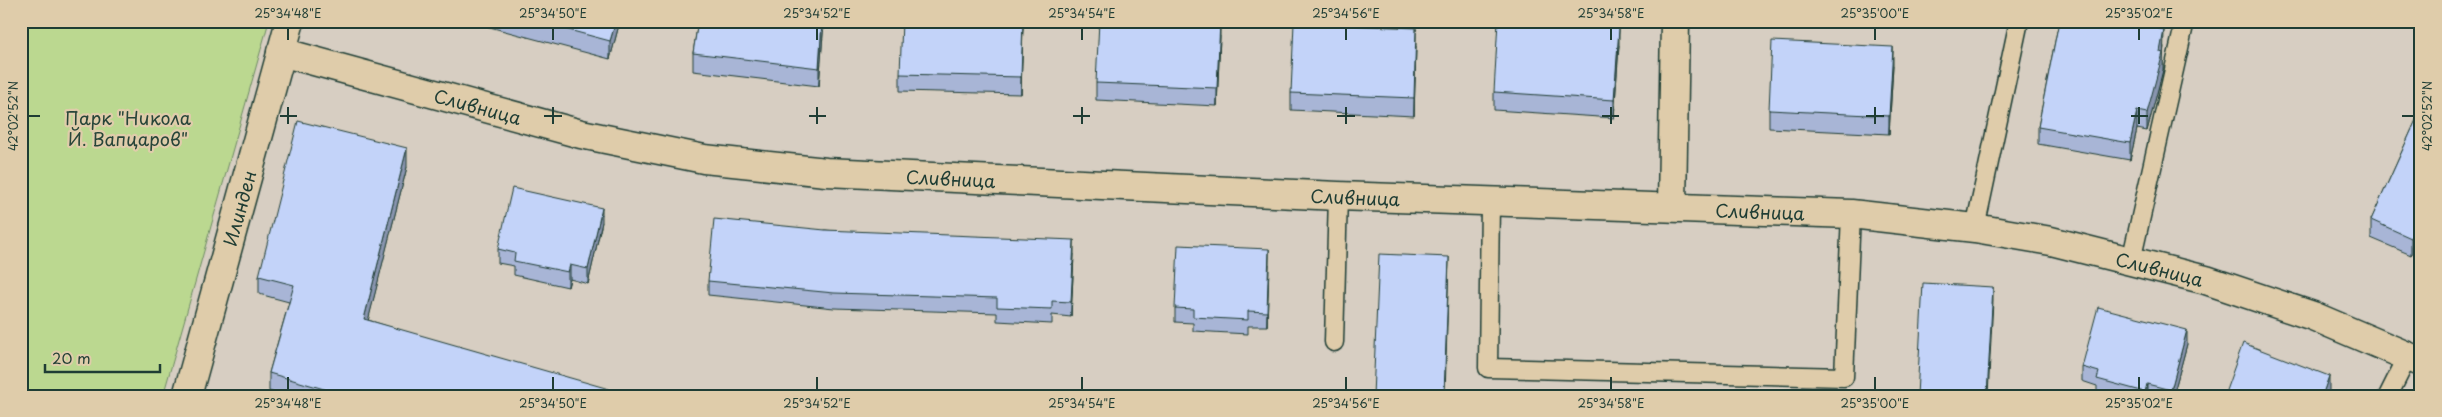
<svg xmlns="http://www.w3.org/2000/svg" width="2442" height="417" viewBox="0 0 2442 417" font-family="'Playpen Sans',sans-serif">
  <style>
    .green { fill: #bbd890; stroke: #6d8a62 }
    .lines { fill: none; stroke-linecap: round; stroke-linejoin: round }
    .service-casing { stroke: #1f3d34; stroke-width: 21 }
    .minor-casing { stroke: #1f3d34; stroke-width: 31 }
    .service { stroke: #dfccaa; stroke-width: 18 }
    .minor { stroke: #dfccaa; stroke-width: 28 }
    .wall { fill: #a8b5d6; stroke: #1f3d34 }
    .shaded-wall { fill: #8894ae; stroke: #1f3d34 }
    .building { fill: #c3d3f9; stroke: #1f3d34 }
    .ticks { fill: none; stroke: #1f3d34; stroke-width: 2 }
    .labels { text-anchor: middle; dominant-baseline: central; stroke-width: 4.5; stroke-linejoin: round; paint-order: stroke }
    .street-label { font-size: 18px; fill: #1f3d34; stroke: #dfccaa }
    .park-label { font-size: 18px; fill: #274539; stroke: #dfccaa }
    .neatline { fill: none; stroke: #1f3d34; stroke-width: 2 }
    .ticks-label { font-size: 12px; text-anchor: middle; fill: #1f3d34 }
  </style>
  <rect width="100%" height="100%" fill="#d7cec2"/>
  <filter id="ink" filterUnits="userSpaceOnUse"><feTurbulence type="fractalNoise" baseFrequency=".02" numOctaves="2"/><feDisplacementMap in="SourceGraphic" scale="10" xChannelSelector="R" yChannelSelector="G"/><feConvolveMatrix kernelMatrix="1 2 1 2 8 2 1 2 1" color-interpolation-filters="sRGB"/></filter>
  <g filter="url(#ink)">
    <path class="green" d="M21,21h248l-106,375h-142z"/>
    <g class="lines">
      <defs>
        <g id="service">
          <path d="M1490,202l-2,166 356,9 7,-163"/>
          <path d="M1975,228l44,-207"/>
          <path d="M2131,261l54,-240"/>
          <path d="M1334,342l4,-146"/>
          <path d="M2388,396l20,-40"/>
        </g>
        <g id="minor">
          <path id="s1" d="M281,52l300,82 123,25 122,13 512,24 513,18 124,14 76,13 155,39 107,36 108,46"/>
          <path d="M1672,206l3,-185"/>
          <path id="s2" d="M187,396l103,-375"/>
        </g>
      </defs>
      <use href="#service" class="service-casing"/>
      <use href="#minor" class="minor-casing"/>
      <use href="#service" class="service"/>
      <use href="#minor" class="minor"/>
    </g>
    <g class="wall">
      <path d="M467,21h153l-10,38z"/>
      <path d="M698,21h126l-5,65 -126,-15v-18z"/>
      <path d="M1023,21l-2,73 -121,-3v-17z"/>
      <path d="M2059,21h98l-1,7 8,19 -1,7v16l-16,61 -10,-2 -7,31 -92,-16v-17z"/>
      <path d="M1220,36l-3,70 -121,-6v-17z"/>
      <path d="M1619,45l-5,73 -120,-8v-18z"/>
      <path d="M1416,46l-2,70 -123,-6v-17z"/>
      <path d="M1893,65l-4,69 -120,-6v-18z"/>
      <path d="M2421,109v146l-8,-3 -2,3 -40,-17v-18z"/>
      <path d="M407,167l-39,153 241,76h-325l-15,-5v-18l20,-71 -30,-8v-18z"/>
      <path d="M602,222l-14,62 -18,-5 -2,8 -54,-12v-9l-16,-3v-14z"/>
      <path d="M825,230l249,24 -3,63 -19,-2v9l-55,-3v-8l-163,-5 -126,-13v-14z"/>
      <path d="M1269,264l-2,62h-19v8l-55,-3v-8l-18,-1v-14z"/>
      <path d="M2187,344l-14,52h-67l-9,-3v-7l-15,-5v-14z"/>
    </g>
    <g class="shaded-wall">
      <path d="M616,21h4l-10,38v-18z"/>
      <path d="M822,21h2l-5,65v-18z"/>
      <path d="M1023,21v4l-2,69v-17z"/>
      <path d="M1220,21v15l-3,70v-18z"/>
      <path d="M2153,21h4l-5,24v-18z"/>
      <path d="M1416,28v18l-2,70v-18z"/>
      <path d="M1619,28v17l-5,73v-18z"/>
      <path d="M2164,30l-1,40 -16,61v-18z"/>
      <path d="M1893,47v18l-4,69v-18z"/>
      <path d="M2137,111v18l-7,31v-17z"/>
      <path d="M407,148v19l-43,170v-18z"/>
      <path d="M602,208v14l-14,62v-15z"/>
      <path d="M2413,234v18l-2,3v-17z"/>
      <path d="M1074,240v14l-3,63v-15z"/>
      <path d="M1269,249v15l-2,62v-14z"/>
      <path d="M1449,257l-4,139h-1z"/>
      <path d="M570,265v14l-2,8v-15z"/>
      <path d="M1993,287v14l-5,95h-1z"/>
      <path d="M2187,330v14l-14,52h-2v-6z"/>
      <path d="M2329,376v15l-2,5h-5z"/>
      <path d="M2147,384v12h-2v-4z"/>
    </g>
    <g class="building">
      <path d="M535,21h81l-6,20z"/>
      <path d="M698,21h124l-3,47 -126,-15z"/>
      <path d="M902,21h121l-2,56 -121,-3z"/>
      <path d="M1099,21h121l-3,67 -121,-5z"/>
      <path d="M1498,21h28l93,7 -5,72 -120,-8z"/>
      <path d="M2059,21h94l-1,6 12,3 -4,22 3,1 -16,60 -10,-2 -7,32 -92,-16z"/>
      <path d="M1294,23l122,5 -2,70 -123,-5z"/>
      <path d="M1772,41l121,6 -4,69 -120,-6z"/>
      <path d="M2421,109v128l-8,-3 -2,4 -40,-18z"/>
      <path d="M298,121l109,27 -43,171 245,70 -2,7h-259l-79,-23 25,-88 -35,-9z"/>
      <path d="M512,188l90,20 -14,61 -18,-4 -2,7 -54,-11 1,-8 -17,-4z"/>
      <path d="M714,219l111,11 249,10 -3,62 -19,-1v8l-55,-2v-9l-163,-5 -126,-12z"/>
      <path d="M1178,245l91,4 -2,63 -19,-1v9l-55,-3v-8l-18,-1z"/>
      <path d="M1379,254l70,3 -5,139h-71z"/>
      <path d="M1923,283l70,4 -6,109h-70z"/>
      <path d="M2098,307l89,23 -16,60 -24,-6 -2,8 -48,-13 2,-7 -17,-5z"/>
      <path d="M2243,343l86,33 -7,20h-98z"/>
    </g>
  </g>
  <path class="ticks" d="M288,28v12M553,28v12M817,28v12M1082,28v12M1346,28v12M1611,28v12M1875,28v12M2139,28v12M288,107v17M553,107v17M817,107v17M1082,107v17M1346,107v17M1611,107v17M1875,107v17M2139,107v17M28,116h12M280,116h17M544,116h18M809,116h17M1073,116h17M1337,116h18M1602,116h17M1866,116h18M2131,116h17M2402,116h12M288,377v13M553,377v13M817,377v13M1082,377v13M1346,377v13M1611,377v13M1875,377v13M2139,377v13"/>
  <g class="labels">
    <g class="street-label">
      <text stroke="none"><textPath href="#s1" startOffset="204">Сливница</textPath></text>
      <text stroke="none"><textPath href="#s1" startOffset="684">Сливница</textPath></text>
      <text stroke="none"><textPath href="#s1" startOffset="1089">Сливница</textPath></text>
      <text stroke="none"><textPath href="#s2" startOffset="195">Илинден</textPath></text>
      <text stroke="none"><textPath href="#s1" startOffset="1494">Сливница</textPath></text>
      <text stroke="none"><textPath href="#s1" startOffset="1899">Сливница</textPath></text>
    </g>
    <g class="park-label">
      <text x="128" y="117">Парк "Никола<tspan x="128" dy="21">Й. Вапцаров"</tspan></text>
    </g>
  </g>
  <rect width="2442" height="417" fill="none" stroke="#dfccaa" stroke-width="55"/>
  <path d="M45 364v8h115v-8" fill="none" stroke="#1f3d34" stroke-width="2.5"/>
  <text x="52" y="364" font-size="15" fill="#1f3d34" stroke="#dfccaa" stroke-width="4" paint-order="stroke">20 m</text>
  <rect x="28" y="28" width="2386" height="362" class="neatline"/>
  <g class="ticks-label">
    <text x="288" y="18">25°34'48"E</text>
    <text x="553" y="18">25°34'50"E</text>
    <text x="817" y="18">25°34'52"E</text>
    <text x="1082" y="18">25°34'54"E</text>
    <text x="1346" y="18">25°34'56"E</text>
    <text x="1611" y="18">25°34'58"E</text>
    <text x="1875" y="18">25°35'00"E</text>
    <text x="2139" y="18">25°35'02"E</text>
    <text transform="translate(14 116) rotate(-90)" y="4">42°02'52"N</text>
    <text transform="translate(2428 116) rotate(-90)" y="4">42°02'52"N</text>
    <text x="288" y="408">25°34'48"E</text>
    <text x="553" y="408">25°34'50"E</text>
    <text x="817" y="408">25°34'52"E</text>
    <text x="1082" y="408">25°34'54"E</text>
    <text x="1346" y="408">25°34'56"E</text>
    <text x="1611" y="408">25°34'58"E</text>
    <text x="1875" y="408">25°35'00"E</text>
    <text x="2139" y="408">25°35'02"E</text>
  </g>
</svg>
